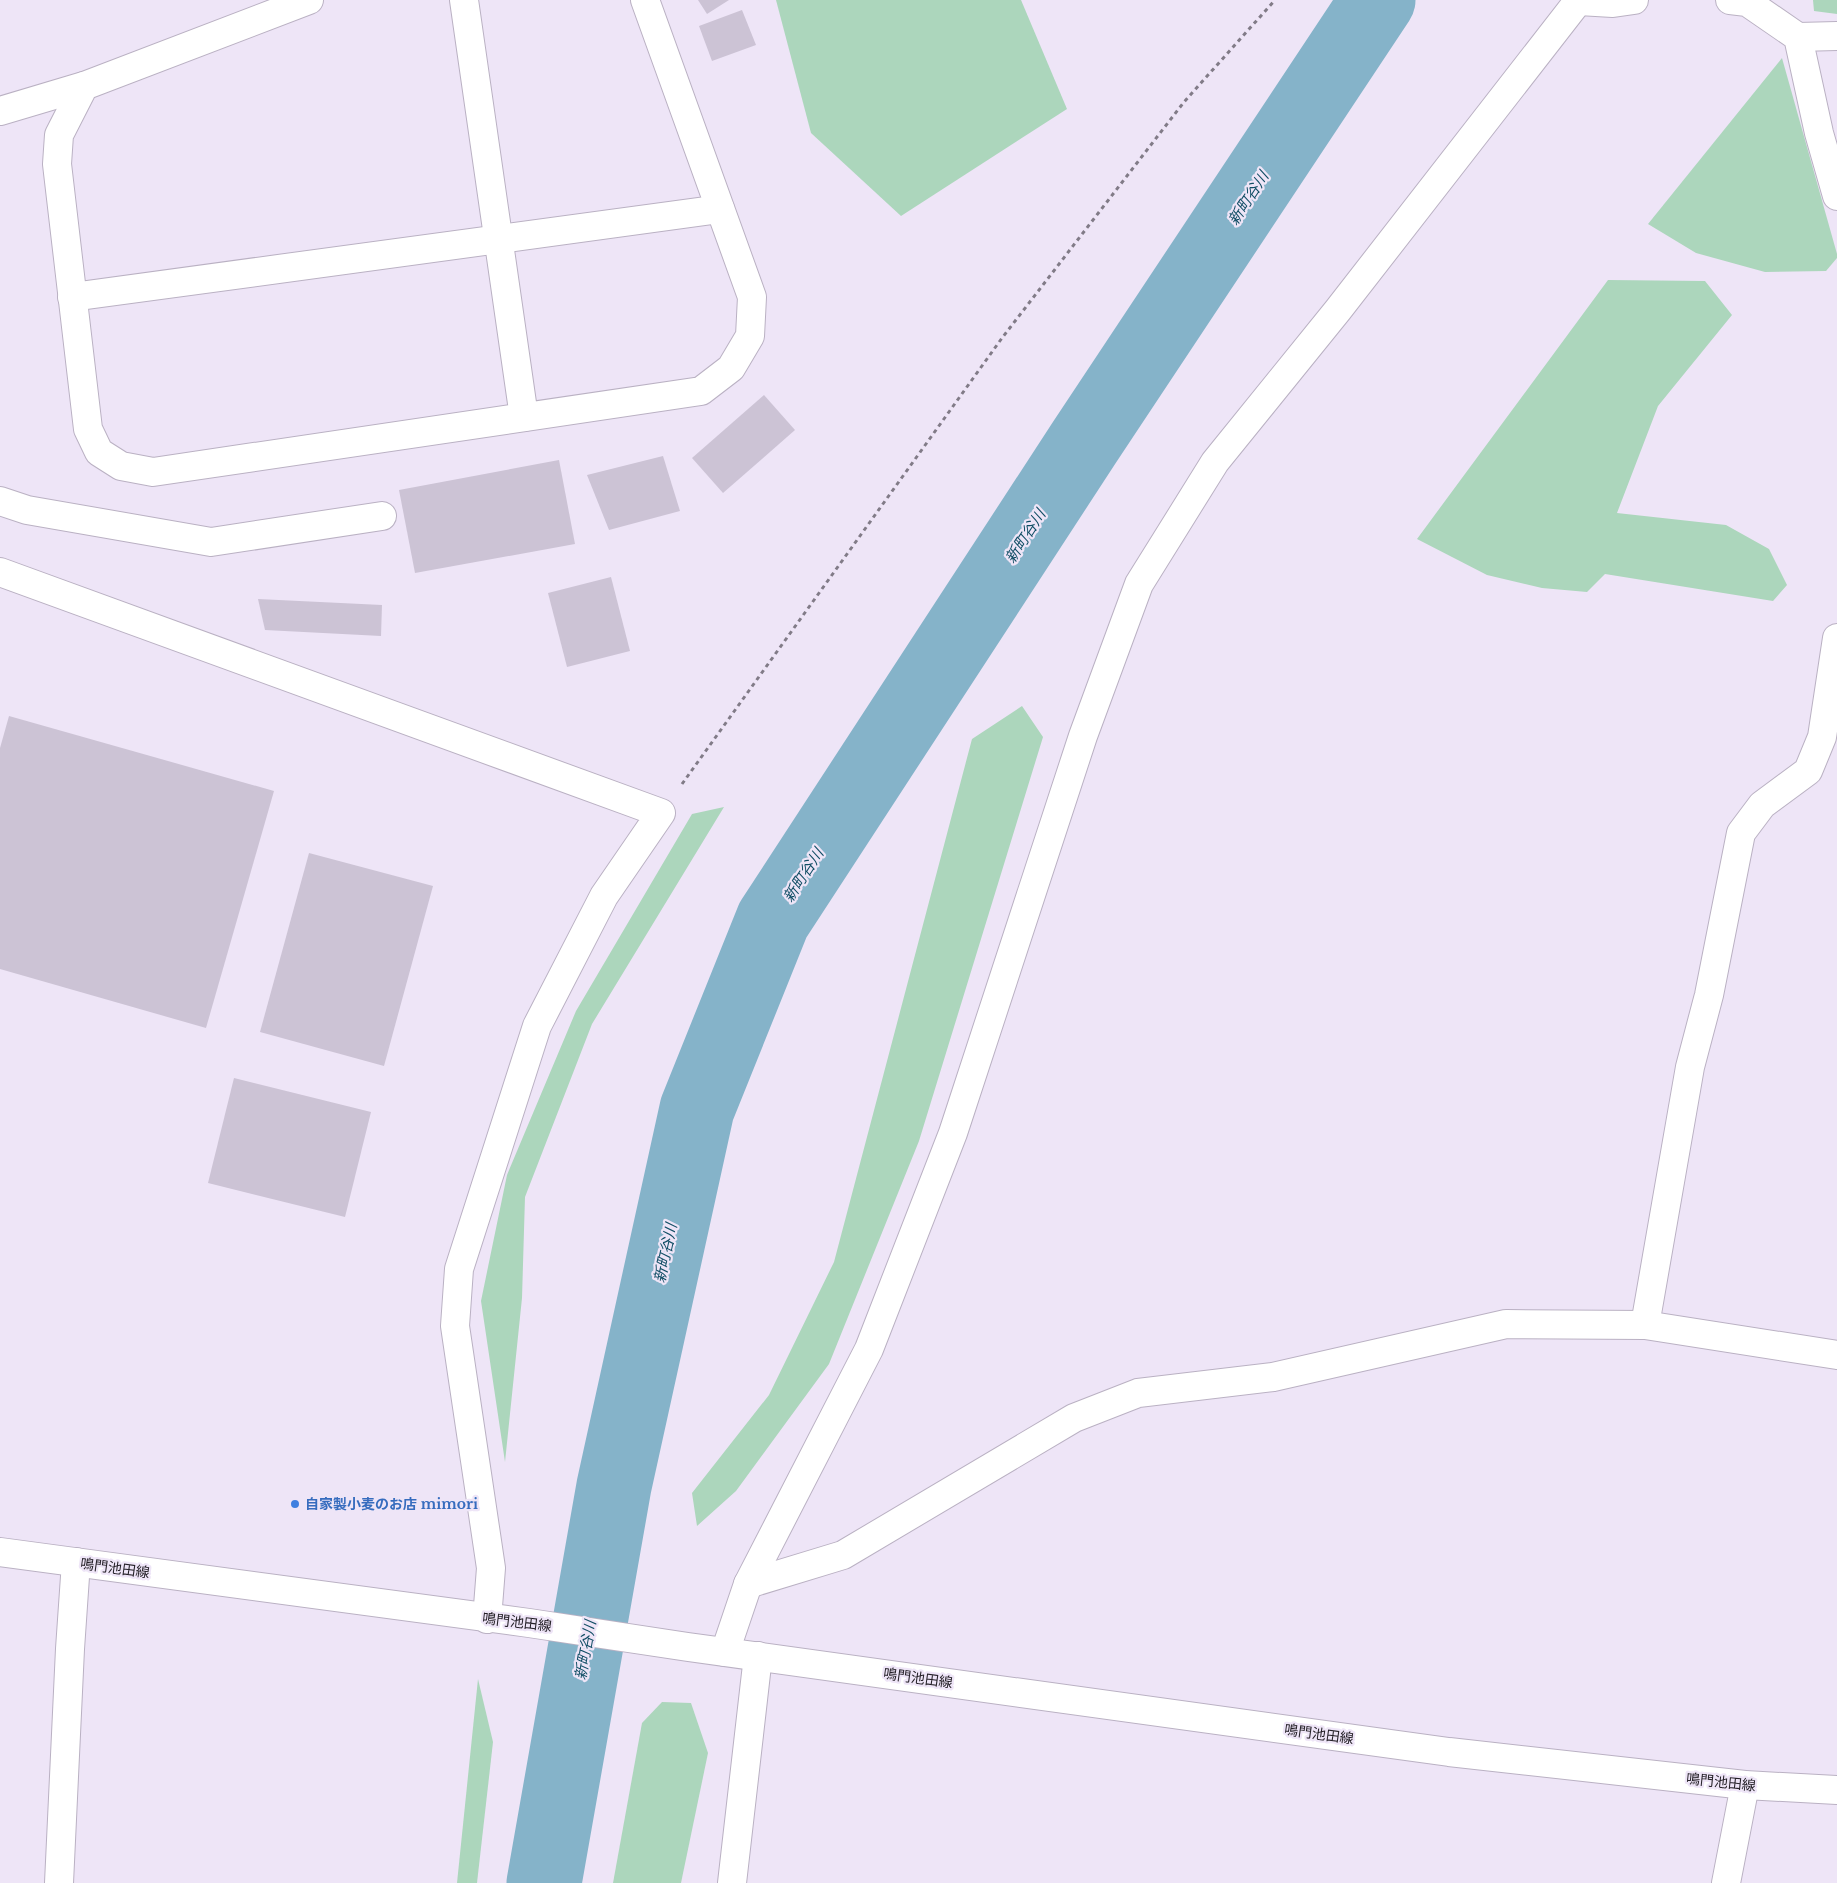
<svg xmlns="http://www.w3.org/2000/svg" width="1837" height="1883" viewBox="0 0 1837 1883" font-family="'Libre Baskerville','Noto Sans JP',serif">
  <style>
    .green { fill: #acd6bc }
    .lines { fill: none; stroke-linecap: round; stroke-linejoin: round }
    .river { stroke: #85b3c9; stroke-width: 75 }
    .building { fill: #ccc3d5 }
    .minor-casing { stroke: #bab1c3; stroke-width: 30 }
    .major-casing { stroke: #bab1c3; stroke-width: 30 }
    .path { stroke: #817b87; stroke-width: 3; stroke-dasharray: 4 4; stroke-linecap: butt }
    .minor { stroke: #fff; stroke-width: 28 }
    .major { stroke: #fff; stroke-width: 28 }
    .shop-dot { fill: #3f7fe0; stroke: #eee5f7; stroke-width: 2 }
    .labels { text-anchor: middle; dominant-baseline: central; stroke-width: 4.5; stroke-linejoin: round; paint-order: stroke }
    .shop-label { font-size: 14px; font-weight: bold; fill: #366cbe; stroke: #eee5f7; text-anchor: start }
    .street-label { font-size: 14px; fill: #252128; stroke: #eee5f7 }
    .water-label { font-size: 15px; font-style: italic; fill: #114e65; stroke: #eee5f7 }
  </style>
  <rect width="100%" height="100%" fill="#eee5f7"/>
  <g class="green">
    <path d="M776,0h245l46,109 -166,107 -90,-83z"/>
    <path d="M1813,0h24v14l-23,-3z"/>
    <path d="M1782,58l55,196v4l-11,13 -61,1 -69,-19 -48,-29z"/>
    <path d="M1608,280l97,1 27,34 -74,91 -41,107 109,12 43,24 18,36 -14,16 -168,-27 -18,18 -45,-4 -55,-13 -70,-36z"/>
    <path d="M1022,706l21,31 -124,404 -90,223 -93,127 -39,35 -5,-33 77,-98 65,-133 138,-523z"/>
    <path d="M724,807l-132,217 -67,173 -3,101 -17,164 -24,-161 26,-126 69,-164 116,-197z"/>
    <path d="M478,1679l15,63 -16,141h-20z"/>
    <path d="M662,1702l29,1 17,50 -27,130h-68l29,-160z"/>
  </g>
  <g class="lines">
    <path class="river" d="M544,1883l70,-397 83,-377 76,-189 311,-477 294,-443"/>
  </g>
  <g class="building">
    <path d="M698,0h31l-22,14z"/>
    <path d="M742,10l14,35 -44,16 -13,-35z"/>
    <path d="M764,395l31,35 -72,63 -31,-35z"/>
    <path d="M663,456l17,55 -71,19 -22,-55z"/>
    <path d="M559,460l16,84 -160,29 -16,-83z"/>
    <path d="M611,577l19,74 -63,16 -19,-74z"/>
    <path d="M258,599l124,6 -1,31 -116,-6z"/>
    <path d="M9,716l265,75 -68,237 -206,-59v-221z"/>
    <path d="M309,853l124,33 -49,180 -124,-34z"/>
    <path d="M234,1078l137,34 -26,105 -137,-34z"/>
  </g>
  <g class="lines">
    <defs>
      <g id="minor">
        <path d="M309,0l-225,86 -25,49 -2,29 31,265 11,23 22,14 32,6 548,-81 30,-23 19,-32 2,-39 -107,-297"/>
        <path d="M464,0l60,417"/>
        <path d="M1730,0l17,2 51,35 21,96 18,63"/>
        <path d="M1579,1l34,2 21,-3"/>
        <path d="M1798,37l39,-1"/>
        <path d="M0,111l84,-25"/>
        <path d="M72,297l648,-88"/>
        <path d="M0,501l27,9 184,32 171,-26"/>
        <path d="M0,572l661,241 -57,83 -67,130 -78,243 -4,57 36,242 -4,51"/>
        <path d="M1645,1325l45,-258 19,-72 32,-162 21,-28 46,-34 14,-34 15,-99"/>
        <path d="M748,1584l95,-29 231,-137 64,-25 135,-16 233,-53 139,1 192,30"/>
        <path d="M725,1652l23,-68 121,-235 84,-216 130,-397 56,-152 76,-122 123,-152 241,-310"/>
        <path d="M59,1883l11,-234 6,-87"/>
        <path d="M732,1883l26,-227"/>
        <path d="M1726,1883l19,-98"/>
      </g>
      <path id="major" d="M0,1552l529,71 159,24 761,105 296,33 92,5"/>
    </defs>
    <use href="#minor" class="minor-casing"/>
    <use href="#major" class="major-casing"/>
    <path class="path" d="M682,784l320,-446 182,-236 91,-102"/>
    <use href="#minor" class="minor"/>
    <use href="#major" class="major"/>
  </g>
  <circle class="shop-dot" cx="295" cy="1504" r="5"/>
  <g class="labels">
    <g class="shop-label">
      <text x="305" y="1504">自家製小麦のお店 mimori</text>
    </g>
    <g class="street-label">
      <text transform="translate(115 1568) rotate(8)">鳴門池田線</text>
      <text transform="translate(517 1622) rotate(7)">鳴門池田線</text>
      <text transform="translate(918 1678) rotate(8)">鳴門池田線</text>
      <text transform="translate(1319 1734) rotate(8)">鳴門池田線</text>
      <text transform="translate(1721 1782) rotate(6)">鳴門池田線</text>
    </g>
    <g class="water-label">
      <text transform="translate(1248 198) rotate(-57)">新町谷川</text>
      <text transform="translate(1025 536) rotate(-57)">新町谷川</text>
      <text transform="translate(803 875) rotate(-57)">新町谷川</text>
      <text transform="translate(665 1253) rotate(-78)">新町谷川</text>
      <text transform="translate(585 1650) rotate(-80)">新町谷川</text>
    </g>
  </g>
</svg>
